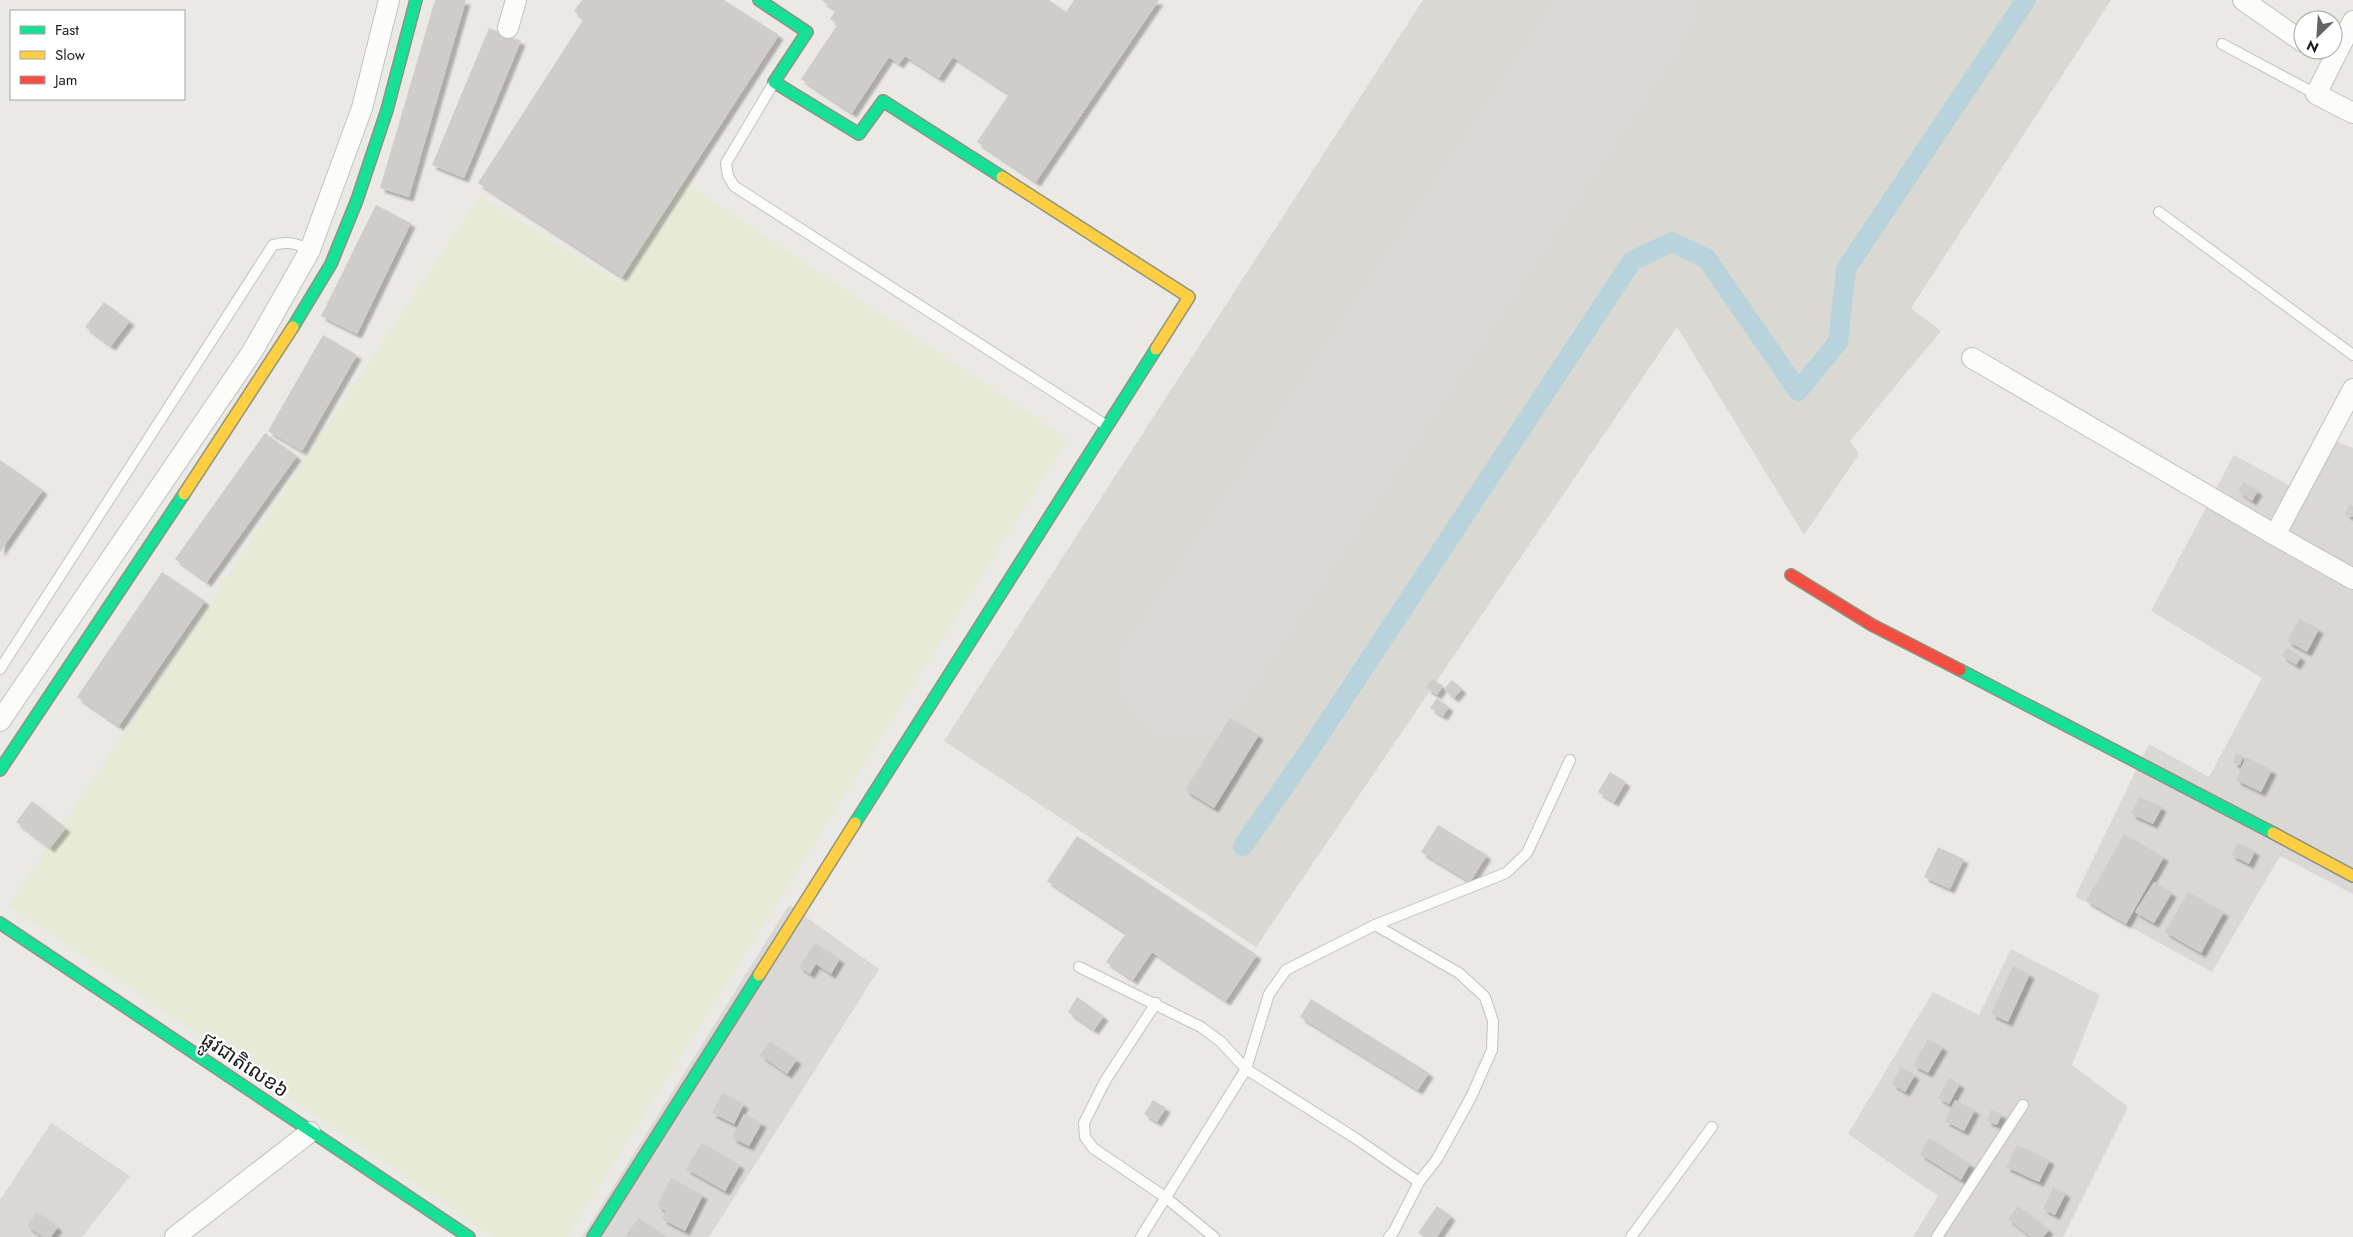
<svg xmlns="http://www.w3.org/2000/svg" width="2353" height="1237" viewBox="0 0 2353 1237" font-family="Jost,'Noto Sans Khmer',sans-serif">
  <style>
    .residential { fill: #d9d8d6 }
    .airport { fill: #dad8d3 }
    .farmland { fill: #e8ead8 }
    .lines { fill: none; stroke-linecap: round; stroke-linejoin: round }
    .canal { stroke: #b9d3dd; stroke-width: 20 }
    .runway { stroke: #dad9d6; stroke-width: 132 }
    .building { fill: #cecdca; filter: url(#shadow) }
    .lane-casing { stroke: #c3c2c1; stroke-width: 12 }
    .street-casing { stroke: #c3c2c1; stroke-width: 22 }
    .fast-casing { stroke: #90937e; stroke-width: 14 }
    .slow-casing { stroke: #90937e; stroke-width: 14 }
    .jam-casing { stroke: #90937e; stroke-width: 14 }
    .lane { stroke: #fcfcfb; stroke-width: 10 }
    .street { stroke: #fcfcfb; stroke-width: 20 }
    .fast { stroke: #16e098; stroke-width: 11 }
    .slow { stroke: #ffcf43; stroke-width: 11 }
    .jam { stroke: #f24e42; stroke-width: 11 }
    .labels { text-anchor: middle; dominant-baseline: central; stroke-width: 4.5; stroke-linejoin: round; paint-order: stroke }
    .street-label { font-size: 20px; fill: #1c1c1c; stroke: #fff }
  </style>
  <defs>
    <filter id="shadow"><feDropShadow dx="4.5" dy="4.5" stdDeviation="1" flood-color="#0004"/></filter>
  </defs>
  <rect width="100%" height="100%" fill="#eae9e5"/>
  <g class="residential">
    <path d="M2323,436l30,12v446l-73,-38 -68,116 -137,-76 74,-152 60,33 53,-99 -111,-67 83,-156 62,34z"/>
    <path d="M789,905l90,64 -170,268h-127z"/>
    <path d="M2011,949l89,46 -28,70 56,42 -65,130h-150l25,-41 -90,-62 85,-142 46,23z"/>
    <path d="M51,1123l79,53 -48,61h-82v-37z"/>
  </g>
  <path class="airport" d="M1423,0h688l-200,308 30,23 -91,110 9,13 -55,81 -127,-208 -421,620 -312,-206z"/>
  <path class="farmland" d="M688,184l380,255 -500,798h-75l-484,-332 471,-709 141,88z"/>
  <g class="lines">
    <path class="canal" d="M1243,846l72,-104 317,-481 40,-19 35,17 91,132 40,-49 8,-73 180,-269"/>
    <path class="runway" d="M1185,674l448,-674"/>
  </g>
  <g class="building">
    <path d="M435,0h31l-57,197 -29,-9z"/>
    <path d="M582,0h142l55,35 -157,242 -144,-94 105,-163 -9,-9z"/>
    <path d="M821,0h228l17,12 8,-12h85l-123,182 -59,-40 32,-48 -56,-37 -14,21 -34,-22 -6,8 -10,-7 -37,56 -51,-34 37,-55 -8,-5 6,-9z"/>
    <path d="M489,28l32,13 -57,137 -32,-13z"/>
    <path d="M376,205l35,18 -54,111 -36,-18z"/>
    <path d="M104,302l26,19 -19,25 -26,-19z"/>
    <path d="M323,335l34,20 -55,96 -34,-20z"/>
    <path d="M265,433l32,23 -90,126 -32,-23z"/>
    <path d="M0,460l43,30 -43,62z"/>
    <path d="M2244,482l14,9 -6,10 -14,-10z"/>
    <path d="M2349,504l4,2v11l-8,-3z"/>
    <path d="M162,572l43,29 -86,125 -42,-29z"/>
    <path d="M2299,619l20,10 -12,23 -20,-11z"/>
    <path d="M2287,648l14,9 -5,8 -14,-9z"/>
    <path d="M1432,679l11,7 -6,9 -11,-7z"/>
    <path d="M1452,680l10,9 -8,9 -10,-9z"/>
    <path d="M1437,698l12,9 -6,9 -13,-8z"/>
    <path d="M1230,718l29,17 -45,73 -29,-18z"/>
    <path d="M2236,753l7,3 -3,9 -7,-2z"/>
    <path d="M2246,757l26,13 -11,22 -25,-12z"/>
    <path d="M1610,772l16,10 -12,20 -16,-10z"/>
    <path d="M2139,797l23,10 -9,17 -22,-10z"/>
    <path d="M32,801l34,27 -16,20 -34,-26z"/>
    <path d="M1438,825l49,30 -17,27 -49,-30z"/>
    <path d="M2124,834l40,23 -38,67 -40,-23z"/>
    <path d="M1077,836l180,119 -31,46 -74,-49 -19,28 -27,-18 20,-29 -79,-52z"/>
    <path d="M2238,843l17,8 -6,13 -18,-9z"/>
    <path d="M1938,847l26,12 -14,30 -26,-12z"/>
    <path d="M2154,882l18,11 -18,30 -19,-11z"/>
    <path d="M2188,892l36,20 -23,41 -36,-21z"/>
    <path d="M815,943l25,16 -9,15 -15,-10 -6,10 -11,-7z"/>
    <path d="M2013,966l17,8 -22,48 -17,-8z"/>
    <path d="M1077,997l27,19 -10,14 -26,-18z"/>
    <path d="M1311,999l118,74 -11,17 -118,-73z"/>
    <path d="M1928,1039l15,8 -15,26 -15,-8z"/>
    <path d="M770,1041l27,19 -10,14 -27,-19z"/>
    <path d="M1901,1067l14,8 -10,17 -13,-8z"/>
    <path d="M1949,1078l11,6 -11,20 -11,-6z"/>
    <path d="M722,1093l22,11 -10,20 -22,-11z"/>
    <path d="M1153,1100l13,8 -9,14 -13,-8z"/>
    <path d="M1955,1100l20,10 -11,21 -19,-10z"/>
    <path d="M1991,1110l11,4 -5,11 -10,-4z"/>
    <path d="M744,1114l18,9 -13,23 -17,-8z"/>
    <path d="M1929,1138l41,26 -9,16 -41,-26z"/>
    <path d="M702,1143l38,22 -15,26 -39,-22z"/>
    <path d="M2017,1145l33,15 -11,22 -33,-15z"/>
    <path d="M671,1178l32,17 -18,36 -23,-12 4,-8 -9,-5z"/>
    <path d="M2053,1187l13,6 -11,22 -12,-6z"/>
    <path d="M1437,1206l14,10 -14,21h-13l-6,-4z"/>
    <path d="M2018,1206l31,24 -6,7h-12l-23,-18z"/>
    <path d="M37,1212l21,15 -7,10h-8l-16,-11z"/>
    <path d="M638,1218l29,19h-42z"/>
  </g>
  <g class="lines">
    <defs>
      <g id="lane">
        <path d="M2222,44l94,50"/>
        <path d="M773,84l-47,79 2,13 6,10 373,240"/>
        <path d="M2159,212l194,143"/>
        <path d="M0,669l273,-424c15,-4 23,-2 37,5"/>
        <path d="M1079,967l122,60 20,15 25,27 109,69 64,44 18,-23 34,-62 21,-47 1,-29 -8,-24 -26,-24 -84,-48"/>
        <path d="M1156,1003l-51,78 -21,42 1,14 8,11 72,49 49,40"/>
        <path d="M1141,1237l105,-168 23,-75 17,-24 89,-45 131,-52 21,-20 43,-93"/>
        <path d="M1389,1237l5,-6 25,-49"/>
        <path d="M1631,1237l81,-110"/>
        <path d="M1937,1237l86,-132"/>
      </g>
      <g id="street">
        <path d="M2243,0l60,42"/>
        <path d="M2353,21l-37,73 37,19"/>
        <path d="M508,28l8,-28"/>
        <path d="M1972,358l303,177 78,44"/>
        <path d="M2275,535l78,-146"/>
        <path d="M0,721l252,-369 58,-102 52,-142 27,-108"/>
        <path d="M175,1237l135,-105"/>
      </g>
      <g id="fast">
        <path d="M759,0l48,32 -33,50 85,52 24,-33 119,76"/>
        <path d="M293,327l38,-63 26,-64 30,-90 29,-110"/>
        <path d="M1960,670l313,163"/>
        <path d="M0,770l184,-276"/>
        <path d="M855,823l301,-474"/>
        <path d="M0,923l469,314"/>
        <path d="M593,1237l166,-262"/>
      </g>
      <g id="slow">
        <path d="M1002,177l187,120 -33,52"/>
        <path d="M184,494l109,-167"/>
        <path d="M2273,833l80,43"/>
        <path d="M759,975l96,-152"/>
      </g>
      <path id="jam" d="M1791,575l81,50 88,45"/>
    </defs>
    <use href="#lane" class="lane-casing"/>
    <use href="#street" class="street-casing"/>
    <use href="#fast" class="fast-casing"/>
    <use href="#slow" class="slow-casing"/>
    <use href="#jam" class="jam-casing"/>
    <use href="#lane" class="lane"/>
    <use href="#street" class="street"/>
    <use href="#fast" class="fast"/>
    <use href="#slow" class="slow"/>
    <use href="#jam" class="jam"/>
  </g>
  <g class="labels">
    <g class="street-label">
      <text transform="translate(245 1065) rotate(34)">ផ្លូវជាតិលេខ៦</text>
    </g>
  </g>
  <rect x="10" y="10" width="175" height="90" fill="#ffffff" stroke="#a4a4a4"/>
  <rect x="20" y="26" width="25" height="8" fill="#16e098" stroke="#a4a4a4"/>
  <text x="55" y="35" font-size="15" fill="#1c1c1c">Fast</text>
  <rect x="20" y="51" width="25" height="8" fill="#ffcf43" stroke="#a4a4a4"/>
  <text x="55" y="60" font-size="15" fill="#1c1c1c">Slow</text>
  <rect x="20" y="76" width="25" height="8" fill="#f24e42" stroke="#a4a4a4"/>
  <text x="55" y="85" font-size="15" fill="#1c1c1c">Jam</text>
  <g transform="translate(2318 35) rotate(205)"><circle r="24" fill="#ffffff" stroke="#a4a4a4"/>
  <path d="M0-4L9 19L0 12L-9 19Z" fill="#646462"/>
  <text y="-8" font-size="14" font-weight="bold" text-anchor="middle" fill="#1c1c1c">N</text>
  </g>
</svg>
